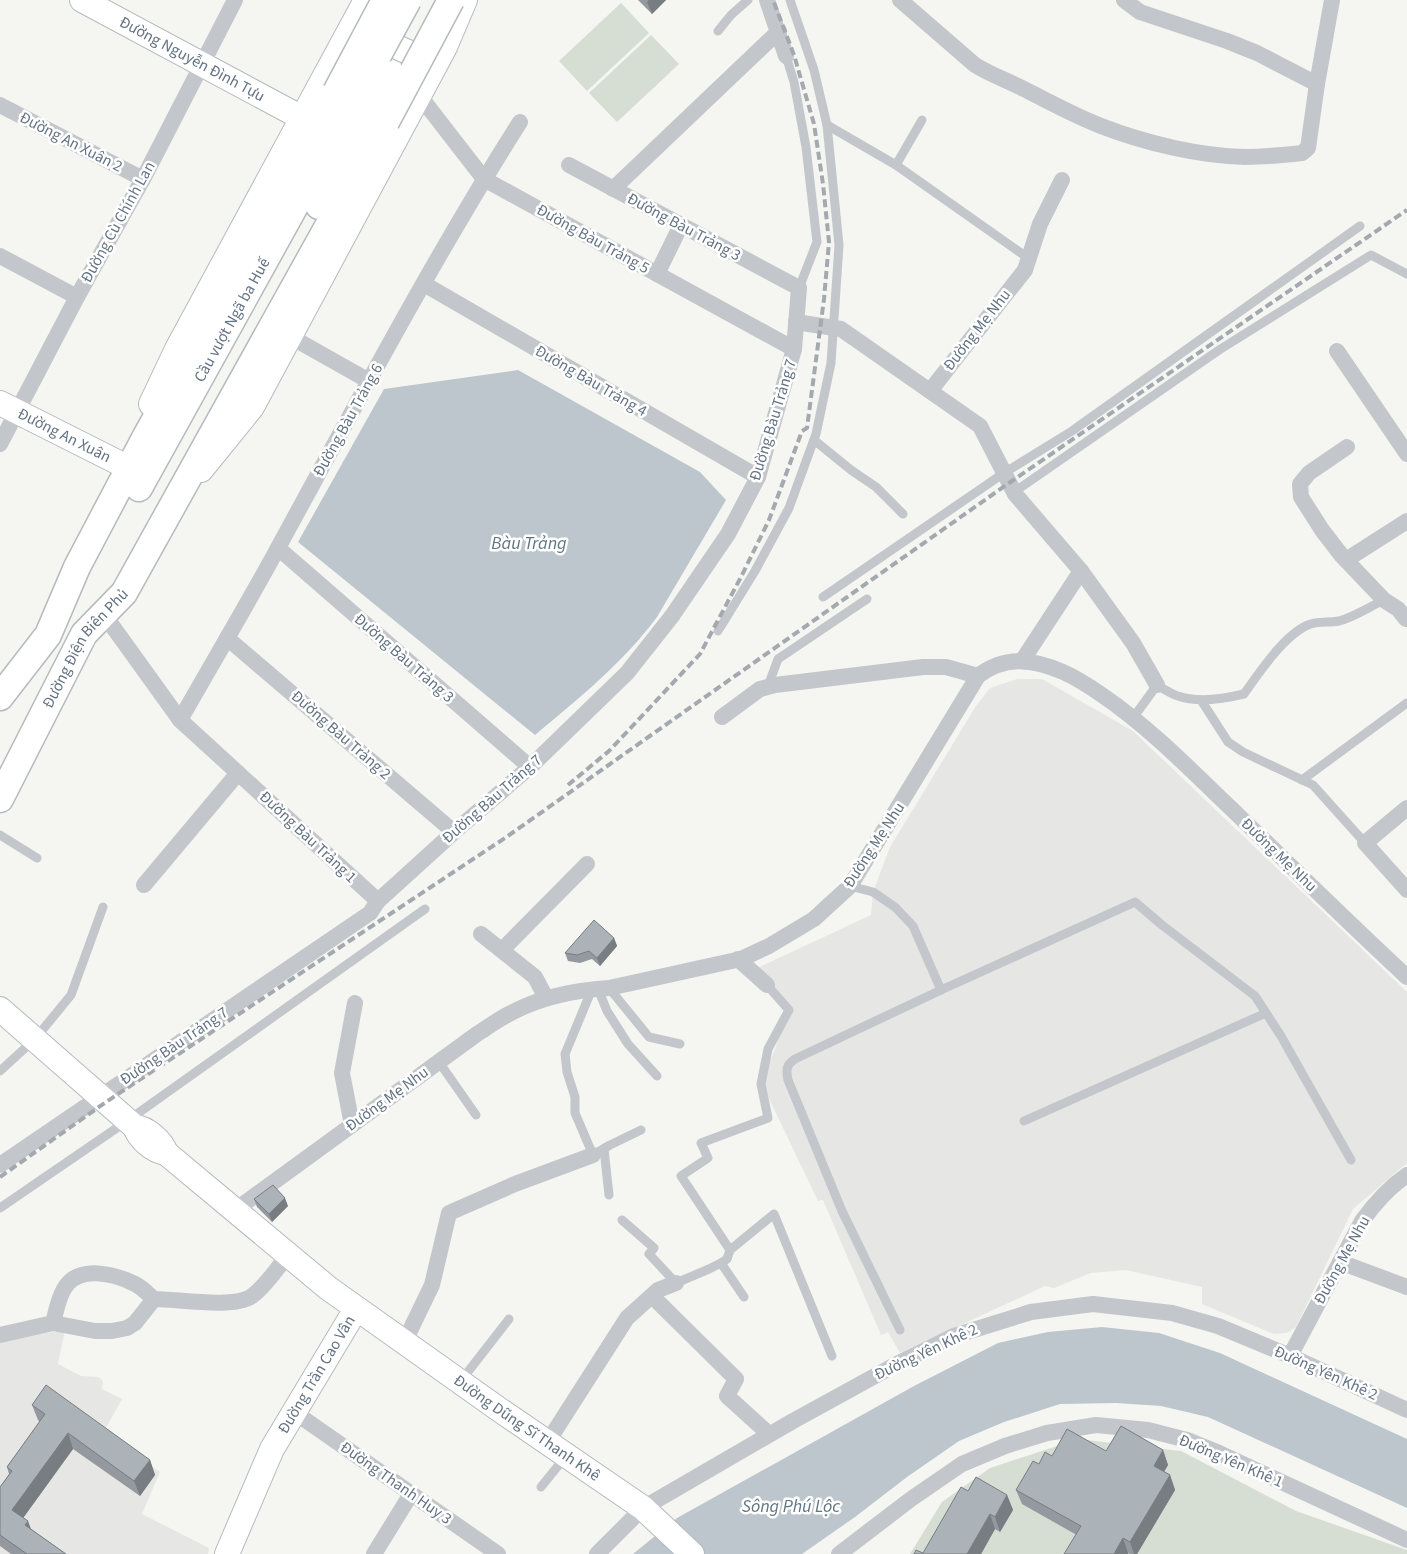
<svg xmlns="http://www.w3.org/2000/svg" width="1407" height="1554" viewBox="0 0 1407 1554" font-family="'Source Sans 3',sans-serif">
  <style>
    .built { fill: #e6e7e5 }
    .green { fill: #d6ddd3 }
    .water { fill: #bcc6cc }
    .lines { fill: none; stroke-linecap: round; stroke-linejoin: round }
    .secondary-casing { stroke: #b5babf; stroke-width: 26 }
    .primary-casing { stroke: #b6babe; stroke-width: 29 }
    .lane { stroke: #c3c6ca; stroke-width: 9 }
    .street { stroke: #c3c6ca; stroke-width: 16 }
    .secondary { stroke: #fff; stroke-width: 24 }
    .primary { stroke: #fff; stroke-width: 26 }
    .rail { stroke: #a3a9af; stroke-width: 4; stroke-dasharray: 8 4; stroke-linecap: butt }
    .primary-bridge-casing { stroke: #b6babe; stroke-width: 29; stroke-linecap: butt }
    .primary-bridge { stroke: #fff; stroke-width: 26 }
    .wall { fill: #93999e }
    .shaded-wall { fill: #787d81 }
    .building { fill: #abb2b8; stroke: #787d81 }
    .labels { text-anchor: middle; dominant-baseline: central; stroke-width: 5; stroke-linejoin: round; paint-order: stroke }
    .street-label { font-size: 16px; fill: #647384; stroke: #fff }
    .water-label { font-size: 18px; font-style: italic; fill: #5f7580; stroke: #fff }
  </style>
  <rect width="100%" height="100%" fill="#f5f6f2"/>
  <g class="built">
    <path d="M1017,679h25l91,52 274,261v171l-54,46 -57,118 -9,6 -13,1 -72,-30v-17l-76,-17 -35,3 -37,15 -9,-2 -145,67 -12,-21 -7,3 -58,-135 -5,1 -56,-117 28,-76 -39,-37 120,-56 2,-23 17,-45 86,-141 14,-18z"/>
    <path d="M65,1330l-7,34 23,12 17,1 5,4 -1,8 20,10 -19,34 57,39 -18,42 67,34 -1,6h-208v-214z"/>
  </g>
  <g class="green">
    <path d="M621,3l28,30 -62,58 -28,-30z"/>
    <path d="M651,35l28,29 -62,58 -28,-29z"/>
    <path d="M1078,1439l103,12 115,60 111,39v4h-497l32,-52 48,-34z"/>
  </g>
  <g class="water">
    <path d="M518,370l182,102 26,28 -69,117c-34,46 -79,82 -122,118l-237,-193 86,-153z"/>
    <path d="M1102,1327l57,6 61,20 187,86v69l-199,-91 -47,-11 -45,-3 -56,1 -56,18 -45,19 -52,36 -52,40 -53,37h-169l44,-36 237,-132 84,-43 50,-11z"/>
  </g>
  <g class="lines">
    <defs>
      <g id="secondary">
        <path id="s1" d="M82,0l220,118"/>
        <path d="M373,28c16,17 44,35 67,22"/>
        <path id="s2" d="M0,403l129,65"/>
        <path d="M151,404l26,-55 189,-349"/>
        <path d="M201,470l51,-63 193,-360 20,-47"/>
        <path d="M0,1009l135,118"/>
        <path d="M135,1127c12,1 27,14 31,26 -13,-2 -27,-14 -31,-26z"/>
        <path id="s3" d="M166,1153l162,135 169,120 146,100 49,46"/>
        <path id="s4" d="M227,1554l45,-105 84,-140"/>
      </g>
      <g id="primary">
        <path d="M319,206l52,-93"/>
        <path id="s5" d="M139,488l213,-385"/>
        <path d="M0,697l48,-62 29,-68 68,-129 191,-346"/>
        <path id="s6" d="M0,799l84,-165 40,-41 262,-471"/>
      </g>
    </defs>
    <use href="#secondary" class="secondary-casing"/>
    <use href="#primary" class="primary-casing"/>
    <g class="lane">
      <path d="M718,31l13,-16 17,-15"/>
      <path d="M786,56l8,26 12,65 11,95 -18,46"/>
      <path d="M827,125l69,40 132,93"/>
      <path d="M896,165l26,-45"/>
      <path d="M814,440l37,30 25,17 27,27"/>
      <path d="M1014,492l205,-142 152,-95 36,19"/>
      <path d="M823,597l181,-124 68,-42 288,-205"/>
      <path d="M718,631l37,-60 34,-63 27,-74 15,-71 8,-118 -12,-120 -13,-55 -24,-70"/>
      <path d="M768,686l10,-27 89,-60"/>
      <path d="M1201,700l27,42 15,10 70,33 52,58"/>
      <path d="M1133,718l24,-33c7,4 14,9 21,11 20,7 45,3 66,-2 15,-21 40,-59 64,-69 10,-4 20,-2 31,-4 15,-4 30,-14 45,-21"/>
      <path d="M1302,780l105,-77"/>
      <path d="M0,835l37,23"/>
      <path d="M850,886l23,6 22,15 18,19 28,64 194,-88 27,23 93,71 26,40 70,124"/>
      <path d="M609,988l40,49 31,7"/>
      <path d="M592,989l-27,65 2,18 8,25v16l18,42 17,-10 31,-15"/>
      <path d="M598,989l9,22 21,33 29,32"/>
      <path d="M439,1062l37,53"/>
      <path d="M0,1071l35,-32 36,-44 32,-88"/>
      <path d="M1024,1121l242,-108"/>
      <path d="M604,1149l5,46"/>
      <path d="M0,1208l127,-87 298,-212"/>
      <path d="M622,1220l32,28 -5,6 27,29 33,-14 12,-6 6,-4 3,-9 44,-36 58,142"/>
      <path d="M730,1250l-49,-74 27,-18 -7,-15 67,-25 -7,-34 7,-35 21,-39 -22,-25"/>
      <path d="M721,1263l23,34"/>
      <path d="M900,1330l-58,-119 -54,-131c-2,-10 -2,-15 7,-21l146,-69"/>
      <path d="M460,1382l49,-63"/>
      <path d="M541,1487l25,-31"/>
    </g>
    <g class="street">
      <path d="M767,0l19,56"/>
      <path d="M900,0l75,65c16,10 34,16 51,25 25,13 49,26 75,36 44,17 98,30 144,31 19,0 39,-2 57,-4l6,-5 9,-64 15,-84"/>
      <path d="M1124,0l16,12 87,29 30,12 60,31"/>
      <path d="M419,95l65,84 310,170"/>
      <path d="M0,105l143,74"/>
      <path d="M613,189l166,-158"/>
      <path d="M0,256l77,41"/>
      <path d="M657,274l24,-49"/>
      <path d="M424,284l334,193"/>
      <path d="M796,322l45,7 139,97 35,68 66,77 52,72 24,42"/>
      <path d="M291,337l78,44"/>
      <path d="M1337,351l70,103"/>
      <path d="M930,391l95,-121 15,-46 22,-44"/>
      <path d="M0,444l77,-147 66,-118 92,-179"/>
      <path d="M1347,447l-38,26 -9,11 1,13 21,33 20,26 42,44 14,9 8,10 1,-1"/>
      <path d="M278,548l252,219"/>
      <path d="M1346,560l61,-39"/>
      <path d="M103,613l77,107 198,181"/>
      <path d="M227,638l227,194"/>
      <path d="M1022,661l59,-90"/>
      <path d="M722,717l38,-28 15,-4 148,-18h23l32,9"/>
      <path d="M180,720c33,-58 67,-115 99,-174 78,-143 154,-287 241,-424"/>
      <path d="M1407,808l-42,35 42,47"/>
      <path d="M144,885l94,-112"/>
      <path d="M481,934l54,43 11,21"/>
      <path d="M502,950l85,-86"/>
      <path d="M738,959l29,26"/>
      <path d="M352,1125l-10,-52 13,-70"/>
      <path d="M0,1165l370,-252 8,-12 76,-69 76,-65 97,-94 45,-57 56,-82 30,-57 36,-128 5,-61 -230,-123"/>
      <path d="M234,1211l243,-177c11,-7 22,-15 34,-21 30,-16 65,-23 98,-25l132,-29 28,-13 45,-27 36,-33 128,-210c27,-21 55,-17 85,-4 14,6 26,14 39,23 41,28 78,64 114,99 64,61 126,123 191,183"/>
      <path d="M1340,1262l67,25"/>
      <path d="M652,1296l84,83 -9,17 42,38"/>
      <path d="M53,1323c3,-11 5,-24 11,-34 14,-25 51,-15 71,-5 8,4 13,10 19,15"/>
      <path d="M0,1335l53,-12 42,8h17l15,-3 8,-5 19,-24c24,0 80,10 98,-3 14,-10 25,-28 36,-41"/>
      <path d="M404,1343l28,-58 17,-72 66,-29 78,-29"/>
      <path d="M1290,1356l72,-135c13,-18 26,-33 45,-46"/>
      <path d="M294,1412l204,142"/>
      <path d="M547,1443l80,-125 31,-28 18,-7"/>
      <path d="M374,1554l37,-60"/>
      <path d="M597,1554l46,-46 150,-87 102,-56 59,-29 77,-24 62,-8 79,9 46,13 72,30 117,54"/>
      <path d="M839,1554l72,-55 51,-35 43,-18 42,-13 49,-8 52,5 39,10 32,13 188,87"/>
    </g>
    <use href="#secondary" class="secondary"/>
    <use href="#primary" class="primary"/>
    <g class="rail">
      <path d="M568,785l41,-34 91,-97 41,-77 28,-57 33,-89 5,-3 17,-129 5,-57 -6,-58 -9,-60 -20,-69 -21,-55"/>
      <path d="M0,1177l106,-75 399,-264 504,-355 398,-273"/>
    </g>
    <defs>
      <g id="primary-bridge">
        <path d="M336,92l49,-92"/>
        <path d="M352,103l56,-103"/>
        <path d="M371,113l21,-39"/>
        <path d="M386,122l65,-122"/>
      </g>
    </defs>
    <use href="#primary-bridge" class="primary-bridge-casing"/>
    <use href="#primary-bridge" class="primary-bridge"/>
  </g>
  <g class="wall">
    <path d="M638,0h28l-14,14z"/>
    <path d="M614,938l3,8 -17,20 -8,-7 -12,4 -12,-2 -3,-8z"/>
    <path d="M254,1199l34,7 -16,16 -15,-15z"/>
    <path d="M32,1405l118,55 5,15 -15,21 -67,-47 -50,69 8,11 35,25h-55l-11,-8v-59l9,-13 -2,-7 33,-45 -2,-2z"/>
    <path d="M1163,1450l5,15 -4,7 6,3 5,15 -38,64h-7l-55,-20 -53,-30 -6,-14 23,-26 13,-8 54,-5z"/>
    <path d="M968,1491l39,4 6,15 -13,22 -5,-3 -14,25h-67l9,-1z"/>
  </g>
  <g class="shaded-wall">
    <path d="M649,0h17l-14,14 -5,-12z"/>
    <path d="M614,938l3,8 -17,20 -3,-8z"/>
    <path d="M285,1198l3,8 -16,16 -3,-8z"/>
    <path d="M68,1433l5,16 -55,76 -6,-15z"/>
    <path d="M1163,1450l5,15 -9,15 -5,-14z"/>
    <path d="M150,1460l5,15 -15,21 -6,-15z"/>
    <path d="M1170,1475l5,15 -38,64h-3l-4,-12z"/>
    <path d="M1007,1495l6,15 -13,22 -5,-15z"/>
    <path d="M990,1514l5,15 -14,25h-14z"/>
    <path d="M28,1521l6,16 -9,-12z"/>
    <path d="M1123,1538l5,15v1h-14z"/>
  </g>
  <g class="building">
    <path d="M594,920l20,18 -17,20 -8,-7 -12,4 -12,-2z"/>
    <path d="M273,1185l12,13 -16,16 -15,-15z"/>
    <path d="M46,1385l104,75 -16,21 -66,-48 -56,77 16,11 -3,4 41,29h-39l-27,-19v-48l12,-16 -5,-4 38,-53 -13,-9z"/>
    <path d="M1121,1426l42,24 -9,16 16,9 -40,67 -7,-4 -9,16h-50l17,-28 -65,-36 17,-29 6,3 6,-12 7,4 15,-27 39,22z"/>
    <path d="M976,1477l31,18 -12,22 -5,-3 -23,40h-53l2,-4 7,3 38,-66 7,4z"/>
  </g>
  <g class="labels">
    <g class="street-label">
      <text stroke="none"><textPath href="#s1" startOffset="125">Đường Nguyễn Đình Tựu</textPath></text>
      <text transform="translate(71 142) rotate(27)">Đường An Xuân 2</text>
      <text transform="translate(118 222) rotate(-61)">Đường Cù Chính Lan</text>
      <text transform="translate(684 227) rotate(28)">Đường Bàu Trảng 3</text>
      <text transform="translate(593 239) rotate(29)">Đường Bàu Trảng 5</text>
      <text stroke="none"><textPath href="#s5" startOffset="192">Cầu vượt Ngã ba Huế</textPath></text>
      <text transform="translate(977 330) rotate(-52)">Đường Mẹ Nhu</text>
      <text transform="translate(591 381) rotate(30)">Đường Bàu Trảng 4</text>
      <text transform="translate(348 420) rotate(-61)">Đường Bàu Trảng 6</text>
      <text transform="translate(773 420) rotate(-73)">Đường Bàu Trảng 7</text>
      <text stroke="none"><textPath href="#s2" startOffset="72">Đường An Xuân</textPath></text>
      <text stroke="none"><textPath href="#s6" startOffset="174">Đường Điện Biên Phủ</textPath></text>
      <text transform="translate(404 658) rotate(41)">Đường Bàu Trảng 3</text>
      <text transform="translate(341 735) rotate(41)">Đường Bàu Trảng 2</text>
      <text transform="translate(492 799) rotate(-41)">Đường Bàu Trảng 7</text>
      <text transform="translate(308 837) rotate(43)">Đường Bàu Trảng 1</text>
      <text transform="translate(874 845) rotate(-57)">Đường Mẹ Nhu</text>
      <text transform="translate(1279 855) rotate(44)">Đường Mẹ Nhu</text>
      <text transform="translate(174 1046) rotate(-34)">Đường Bàu Trảng 7</text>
      <text transform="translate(387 1099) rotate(-36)">Đường Mẹ Nhu</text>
      <text transform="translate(1342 1260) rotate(-61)">Đường Mẹ Nhu</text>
      <text transform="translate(926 1352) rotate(-25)">Đường Yên Khê 2</text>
      <text transform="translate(1326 1373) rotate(24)">Đường Yên Khê 2</text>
      <text stroke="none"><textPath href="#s4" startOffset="201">Đường Trần Cao Vân</textPath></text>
      <text stroke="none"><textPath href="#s3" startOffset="454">Đường Dũng Sĩ Thanh Khê</textPath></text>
      <text transform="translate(1231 1461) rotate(23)">Đường Yên Khê 1</text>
      <text transform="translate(396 1483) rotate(35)">Đường Thanh Huy 3</text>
    </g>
    <g class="water-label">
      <text x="529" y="543">Bàu Trảng</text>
      <text x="791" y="1506">Sông Phú Lộc</text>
    </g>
  </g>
</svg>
